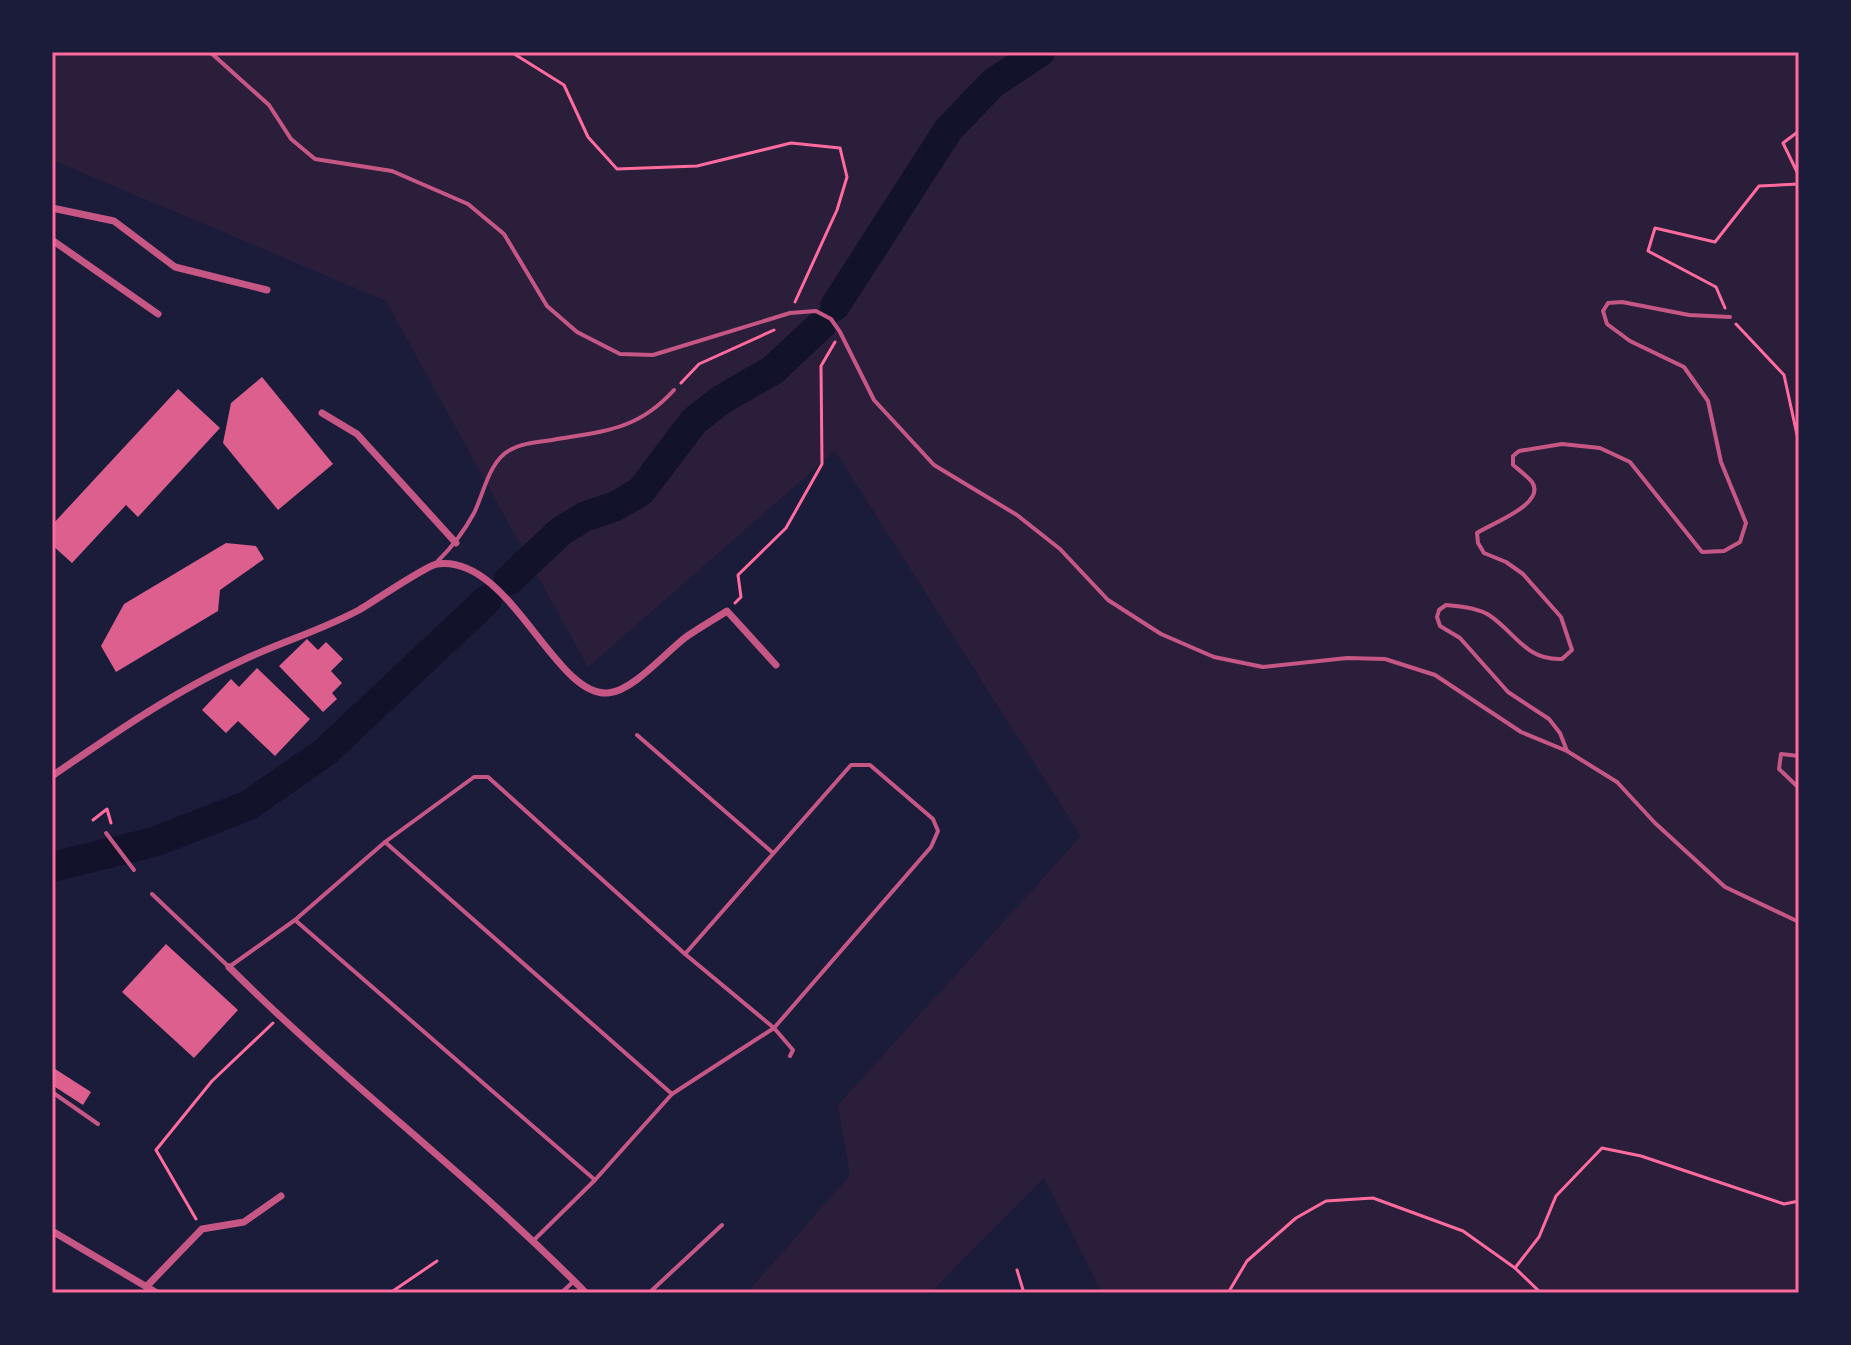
<svg xmlns="http://www.w3.org/2000/svg" width="1851" height="1345" viewBox="0 0 1851 1345" font-family="'Varela Round',sans-serif">
  <style>
    .green { fill: #2a1e3b }
    .lines { fill: none; stroke-linecap: round; stroke-linejoin: round }
    .river { stroke: #12122b; stroke-width: 30 }
    .building { fill: #dd5f8e }
    .path { stroke: #ff6b9d; stroke-width: 3 }
    .service { stroke: #c65784; stroke-width: 4 }
    .minor { stroke: #c65784; stroke-width: 7 }
    .neatline { fill: none; stroke: #ff6b9d; stroke-width: 3 }
  </style>
  <rect width="100%" height="100%" fill="#1b1b3a"/>
  <path class="green" d="M52,52h1747v1241h-697l-58,-115 -114,115h-183l103,-118 -12,-70 243,-269 -246,-385 -247,216 -202,-366 -334,-141z"/>
  <g class="lines">
    <g class="river">
      <path d="M835,306l113,-176 45,-47 47,-31"/>
      <path d="M509,580l52,-49 23,-14 32,-11 25,-15 53,-70 27,-21 52,-30 49,-46"/>
      <path d="M52,867l102,-25 95,-37 76,-53 162,-152"/>
    </g>
  </g>
  <g class="building">
    <path d="M262,377l71,87 -55,46 -55,-67 8,-40z"/>
    <path d="M178,389l42,39 -82,89 -12,-12 -54,58 -20,-18v-20z"/>
    <path d="M226,543l30,3 8,13 -44,31 -2,21 -102,61 -15,-26 23,-42z"/>
    <path d="M307,639l11,11 8,-8 17,17 -12,12 11,12 -10,10 5,6 -14,13 -44,-46z"/>
    <path d="M257,668l53,51 -35,37 -37,-35 -12,12 -24,-23 29,-31 8,8z"/>
    <path d="M166,944l72,66 -44,48 -72,-66z"/>
    <path d="M52,1067l39,25 -8,13 -31,-20z"/>
  </g>
  <g class="lines">
    <g class="path">
      <path d="M511,52l53,33 24,52 29,32 80,-3 94,-23 49,5 7,29 -10,33 -42,92"/>
      <path d="M1799,131l-16,12 16,33"/>
      <path d="M1725,308l-9,-21 -68,-36 7,-23 60,14 44,-56 40,-2"/>
      <path d="M1736,324l48,51 15,69"/>
      <path d="M681,383l18,-19 75,-34"/>
      <path d="M735,603l6,-6 -3,-22 48,-47 36,-64 -1,-98 14,-24"/>
      <path d="M93,820l14,-11 4,14"/>
      <path d="M196,1219l-40,-69 56,-69 61,-58"/>
      <path d="M1515,1268l24,-31 17,-41 46,-48 39,8 143,48 15,-3"/>
      <path d="M1017,1270l7,23"/>
      <path d="M390,1293l47,-32"/>
      <path d="M1228,1293l19,-32 49,-43 30,-17 47,-3 90,33 52,37 26,25"/>
    </g>
    <g class="service">
      <path d="M210,52l59,53 22,34 24,20 77,12 76,33 36,30 43,72 30,26 43,22 33,1 137,-42 26,-2 15,8 9,13 34,68 60,65 83,50 43,34 48,51 53,34 53,23 49,10 84,-9 38,1 50,16 86,57 46,19 50,31 38,41 70,64 74,35"/>
      <path d="M437,562c15,-15 27,-30 37,-49 10,-20 15,-52 36,-63 12,-7 28,-8 42,-10 51,-9 85,-9 122,-50"/>
      <path d="M637,735l136,118"/>
      <path d="M1567,751l-7,-18 -11,-14 -41,-27 -48,-54 -20,-12 -3,-9 2,-7 7,-5c13,1 32,3 43,10 27,18 37,46 73,44l10,-9 -11,-33 -38,-43 -17,-12 -22,-9 -6,-10 -1,-10c13,-9 70,-29 55,-51 -5,-6 -13,-12 -19,-17v-9l6,-5 43,-7 38,4 30,14 72,90 22,-1 16,-9 6,-19 -25,-61 -13,-61 -24,-34 -54,-26 -23,-17 -4,-13 5,-8 14,-1 67,13 41,2"/>
      <path d="M1799,756l-18,-2 -2,15 20,19"/>
      <path d="M106,833l28,37"/>
      <path d="M385,842l287,252"/>
      <path d="M152,894l77,73 66,-47 90,-78 89,-65h14l197,177 89,74 19,22 -3,6"/>
      <path d="M295,920l300,260"/>
      <path d="M52,1092l46,32"/>
      <path d="M534,1240l61,-60 77,-86 102,-66 157,-181 7,-16 -5,-12 -63,-54h-19l-166,189"/>
      <path d="M561,1293l13,-12"/>
      <path d="M649,1293l73,-68"/>
    </g>
    <g class="minor">
      <path d="M52,208l62,13 61,46 92,23"/>
      <path d="M52,240l106,74"/>
      <path d="M322,413l35,21 99,109"/>
      <path d="M52,776c61,-42 123,-85 191,-116 38,-18 79,-30 116,-50 16,-9 66,-44 78,-46 73,-10 117,133 171,129 25,-2 58,-41 78,-56 13,-9 27,-17 41,-26l49,54"/>
      <path d="M229,967c114,114 244,211 357,326"/>
      <path d="M52,1231l105,62"/>
      <path d="M147,1286l55,-57 42,-7 37,-26"/>
    </g>
  </g>
  <rect width="1851" height="1345" fill="none" stroke="#1b1b3a" stroke-width="108"/>
  <rect x="54" y="54" width="1743" height="1237" class="neatline"/>
</svg>
